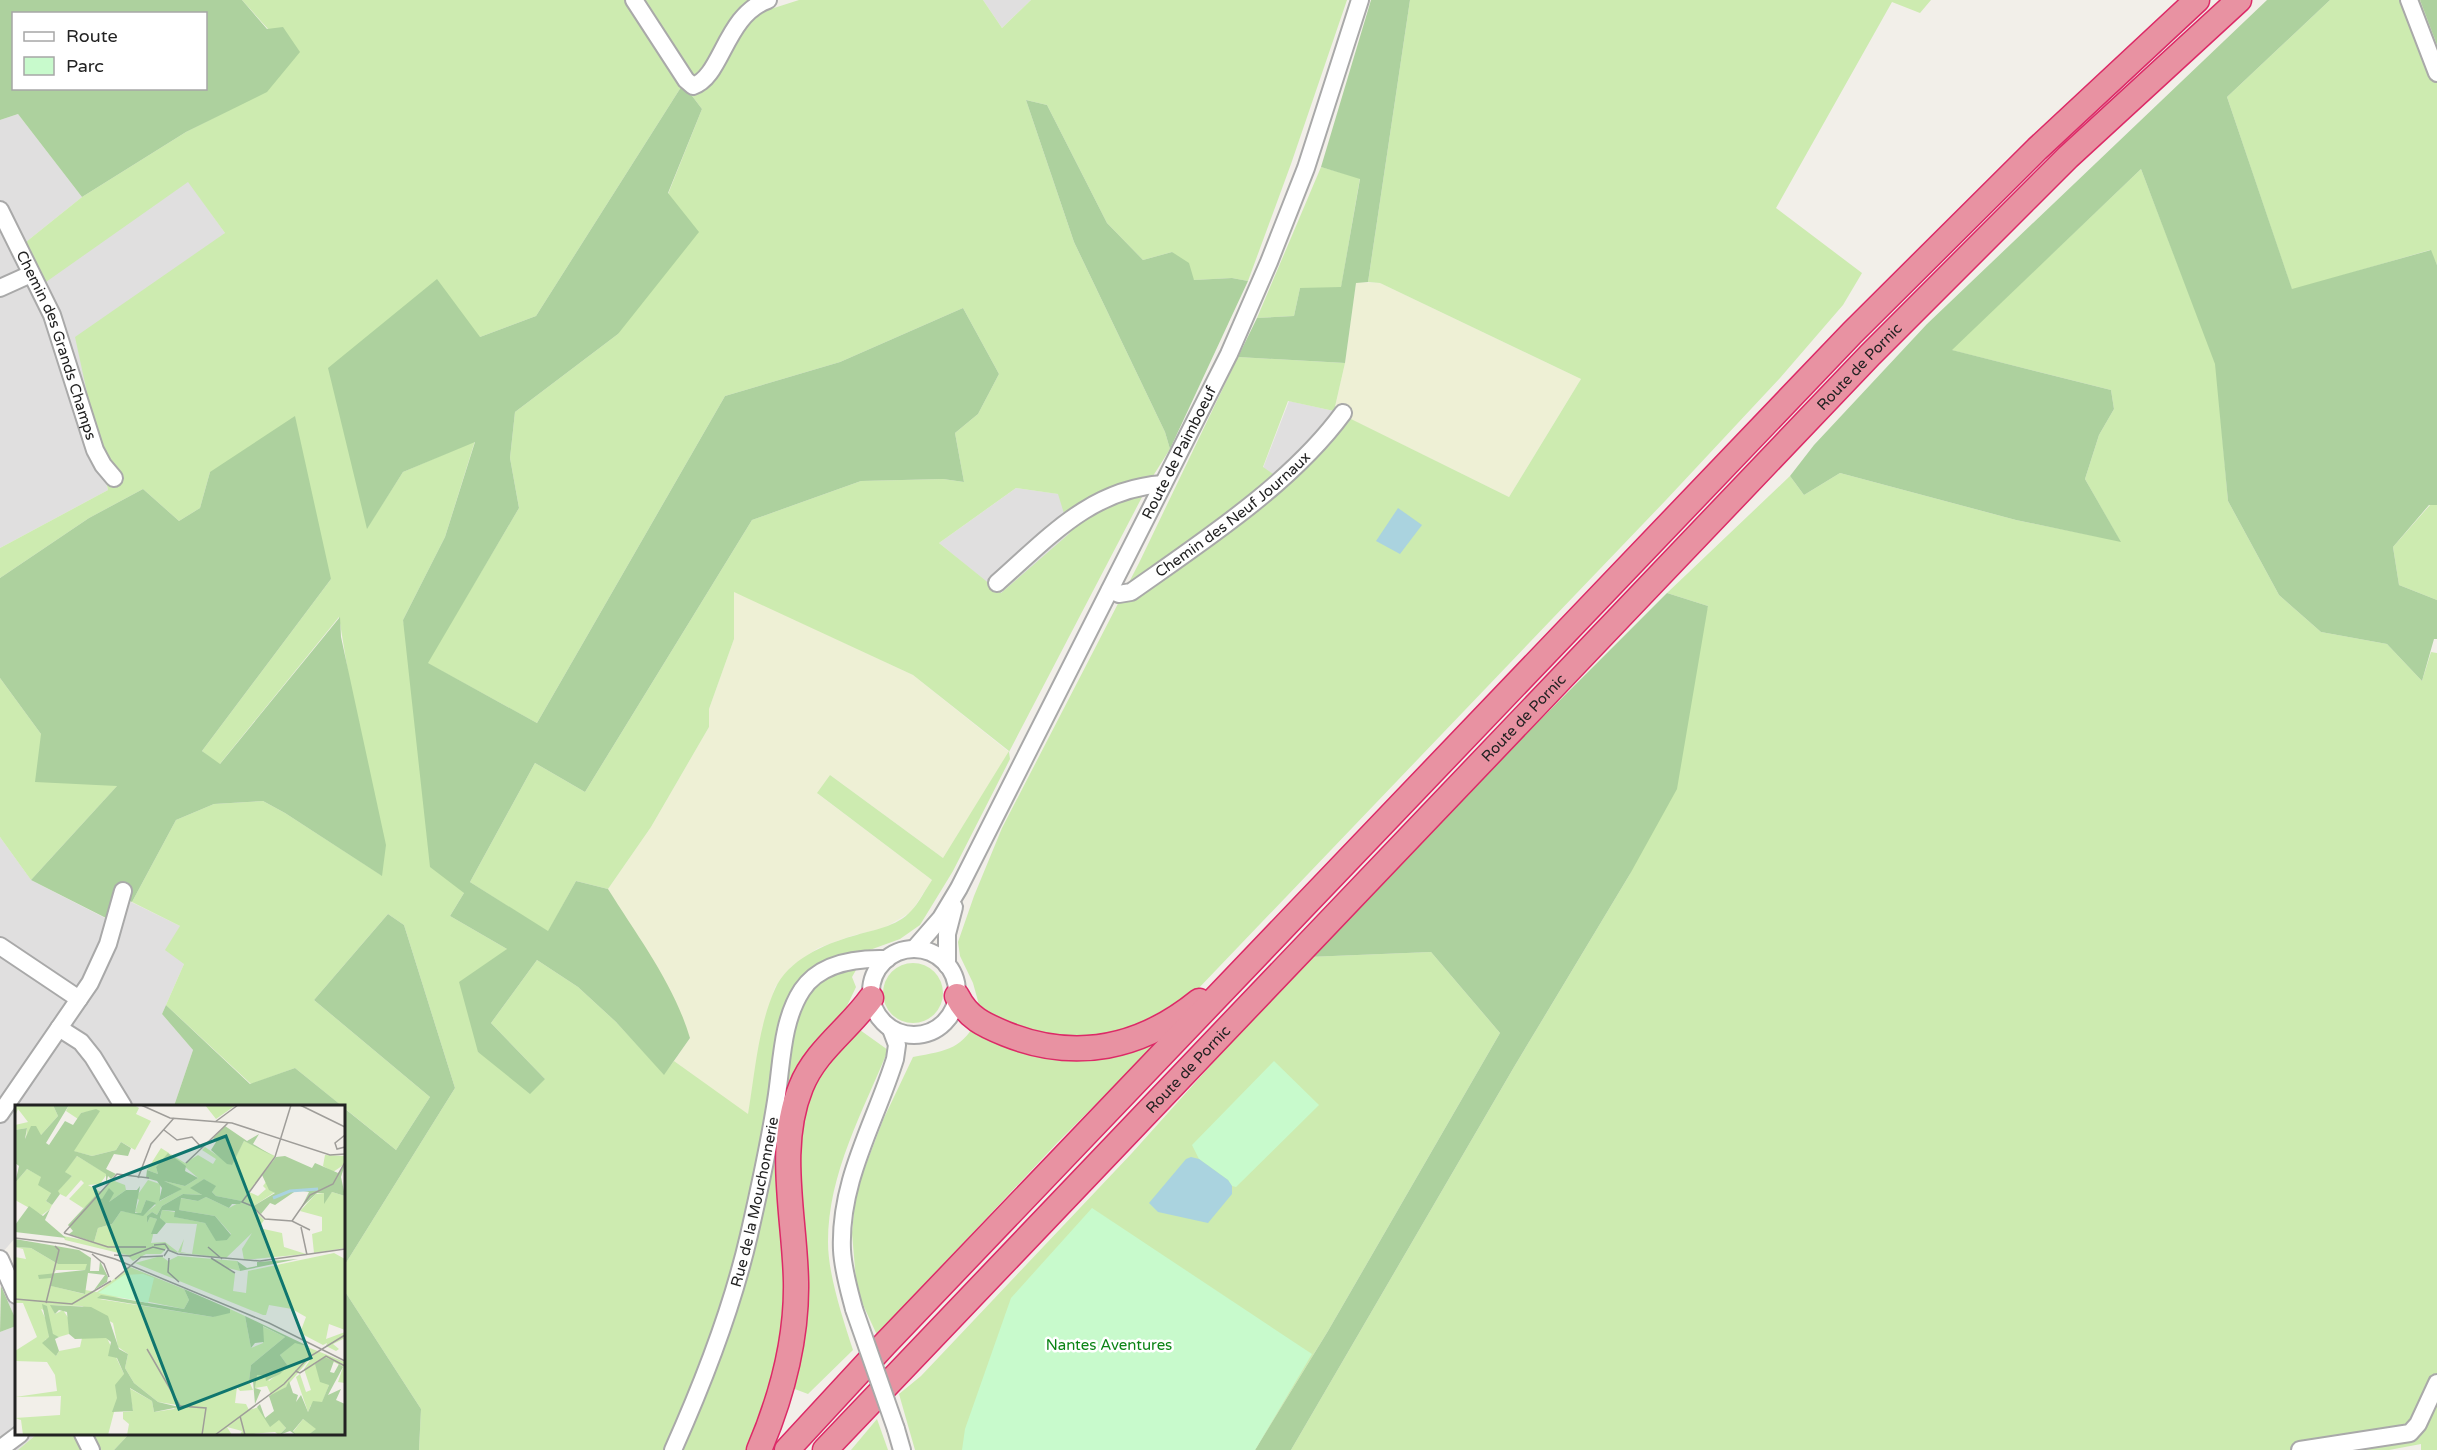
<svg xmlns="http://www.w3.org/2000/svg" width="2437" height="1450" viewBox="0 0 2437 1450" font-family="'Varela Round',sans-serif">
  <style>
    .residential { fill: #e0dfdf }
    .farmland { fill: #eef0d5 }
    .grass { fill: #cdebb0; fill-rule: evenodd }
    .forest { fill: #add19e; fill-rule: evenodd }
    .park { fill: #c8facc }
    .water { fill: #aad3df }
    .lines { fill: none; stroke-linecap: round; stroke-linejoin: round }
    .minor-casing { stroke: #a9a9a9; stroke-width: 20 }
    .highway-casing { stroke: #dc2a67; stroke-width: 27 }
    .minor { stroke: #fff; stroke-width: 16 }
    .highway { stroke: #e892a2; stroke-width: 24 }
    .minor-bridge-casing { stroke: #a9a9a9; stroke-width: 20; stroke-linecap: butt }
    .minor-bridge { stroke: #fff; stroke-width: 16 }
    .labels { text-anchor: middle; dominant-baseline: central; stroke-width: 5; stroke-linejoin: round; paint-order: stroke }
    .street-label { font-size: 15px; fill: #222; stroke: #fff }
    .park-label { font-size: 15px; fill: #0c8416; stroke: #fff }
    .inset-river { fill: none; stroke: #aad3df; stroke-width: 3 }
    .inset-road { fill: none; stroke: #9f9d99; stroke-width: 1.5 }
    .view { fill: #0f766e; fill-opacity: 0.15; stroke: #0f766e; stroke-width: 3 }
    .inset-edge { fill: none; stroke: #222; stroke-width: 3 }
  </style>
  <rect width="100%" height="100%" fill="#f2efe9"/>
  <g class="residential">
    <path d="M983,0h48l-29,28z"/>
    <path d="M18,114l64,83 -56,45 162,-61 37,52 -123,225 6,32 -108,58v-428z"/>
    <path d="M1289,401l45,10 17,8 -24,29 -42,34 -22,-14z"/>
    <path d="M1016,488l43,6 12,39 -70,61 -62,-51z"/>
    <path d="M0,837l31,43 74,38 10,-24 65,32 4,38 -22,50 31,36 -19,56h-158v131l-15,17 15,29v37l-16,-37z"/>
    <path d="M16,1326v108h21l-19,16h-18v-118z"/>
  </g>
  <g class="farmland">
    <path d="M1356,282l24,1 201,96 -72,118 -175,-86 11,-48z"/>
    <path d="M734,591l179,84 96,77 -66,106 -113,-83 -12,19 114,86 -21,32 -27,16 -33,8 -33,12 -27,19 -16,20 -12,40 -15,88 -74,-54 16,-23 -82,-149 43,-62 58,-100v-18l25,-70z"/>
  </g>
  <g class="grass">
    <path d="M242,0h529l3,8 25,-8h184l19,28 29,-28h316l-56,164 -43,117 -16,-3 -38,2 -22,-28 -29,8 -36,-37 -60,-118 -21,-5 48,142 91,190 5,17 -17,27 -144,276 1,7 -57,112 -33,54 -20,14 -33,12 -15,26 4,10 -9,19 13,24 28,20c-25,62 -60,123 -60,192 0,33 15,77 25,108l-45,44 -32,-12 -26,68h-331l2,-41 -77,-119v-24l111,-178 -51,-163 -16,-11 -74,86 116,97 -34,53 -101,-82 -44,16 -85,-79 18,-41 -19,-14 15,-24 -48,-24 44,-82 38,-16 49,-3 22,12 96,62 -42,-258 -120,148 -17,-14 129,-172 -121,-107 -10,36 -21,13 -36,-32 -54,29 -89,60v-30l108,-58 -33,-153 150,-104 -37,-51 -142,100 -20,-40 56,-45 104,-65 81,-41 1,-62zM683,84l19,25 -34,85 -50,140 -103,78 -5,46 9,50 -92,155 110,60 188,-327 115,-34 123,-54 36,66 -21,40 -23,19 9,49 -21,-3 -82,2 -109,39 -167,272 -50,-29 -65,119 78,50 28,-51 32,8 43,-62 58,-100v-18l25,-70v-47l179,83 96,76 -66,107 -113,-83 -13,18 115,87c-7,10 -13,23 -21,31 -14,16 -39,19 -58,25 -29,8 -65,24 -78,53 -17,38 -20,84 -27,125l-74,-53 -10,13 -48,-52 -38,-35 -41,-27 -46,63 54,56 -67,-27 29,-103 -57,-33 14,-23 -61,-273 42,-83 30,-96 -72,31 -36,56 113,-191 56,-21zM1016,488l42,6 12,39 -69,60 -62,-50z"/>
    <path d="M1410,0h521l-11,13 -28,-11 -116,206 86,65 -19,32 -63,73 -114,122 -470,491 -59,34 21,17 -101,101 -180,192 -20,-43 -5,-59 4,-42 27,-71 30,-63c37,-7 51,-8 68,-45l-8,-29 -13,-27 -2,-14 16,-46 28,-68 137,-265 99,-206 107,6 -11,48 -46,-10 -25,66 22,15 42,-34 24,-29 158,78 72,-118 -201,-96 -12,-1z"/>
    <path d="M2330,0h90l17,45v220l-7,-15 -138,40 -65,-193z"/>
    <path d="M1321,167l39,11 -19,110h-41l-6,28 -37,2z"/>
    <path d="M2141,169l75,195 12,137 51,94 42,37 66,12 35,37 9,-29 6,1v797h-16v-6l-32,6h-1098l223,-383 116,-193 78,-268 -41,-13 123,-117 14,19 36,-22 176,47 104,21 -35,-62 14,-44 15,-26 -3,-19 -160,-40z"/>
    <path d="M2430,505h7v95l-38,-15 -6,-38z"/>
    <path d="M0,678l41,56 77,51 -87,95 -31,-43z"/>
    <path d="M1431,952l69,81 -172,298 -73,119h-340l-16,-56 22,-18 211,-223 176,-196z"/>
    <circle cx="913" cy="993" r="30"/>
    <path d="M877,1419l11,31h-37z"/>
    <path d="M37,1434h92l-15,16h-96z"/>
  </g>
  <g class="forest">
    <path d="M0,0h242l25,29 16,-2 17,25 -33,40 -81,40 -104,65 -64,-83 -18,6zM14,14h192v74h-192z"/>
    <path d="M1371,0h39l-42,282 -12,1 -11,80 -107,-6 19,-39 37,-2 6,-28 41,-1 19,-108 -39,-12z"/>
    <path d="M2267,0h63l-103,97 65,192 139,-39 6,15v240h-8l-36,42 6,38 38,15v39h-3l-12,42 -35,-37 -66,-12 -42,-37 -51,-94 -13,-137 -74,-195 -189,181 159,40 3,19 -15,26 -14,44 36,63 -105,-22 -176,-47 -36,22 -14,-19 24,-31 113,-121z"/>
    <path d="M2420,0h17v45z"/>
    <path d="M683,84l19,25 -34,84 31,39 -81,102 -103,78 -5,46 9,50 -91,155 109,60 188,-327 115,-34 123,-54 36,66 -21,40 -23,19 9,49 -21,-3 -82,2 -109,39 -167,272 -50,-29 -65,119 78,49 28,-50 32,8c30,48 66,95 82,149l-26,37 -48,-53 -38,-35 -41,-27 -46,63 54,56 -15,15 -52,-42 -19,-70 48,-33 -57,-33 14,-23 -34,-26 -27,-247 42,-83 30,-95 -72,30 -36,57 -39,-161 109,-89 43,58 56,-21z"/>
    <path d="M1026,100l21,5 60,118 36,37 29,-8 17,11 5,17 38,-2 16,3 -78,168 -5,-17 -91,-190z"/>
    <path d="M295,416l36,163 -129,172 18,13 120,-147 1,20 45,208 -4,31 -97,-63 -22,-12 -49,3 -38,16 -44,82 -17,-8 -9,24 -75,-38 86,-94 -82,-4 6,-48 -41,-56v-100l89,-60 54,-29 36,32 21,-13 10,-36z"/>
    <path d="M1667,593l41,13 -31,183 -47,85 -116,193 -223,383h-36l73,-119 172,-298 -69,-81 -123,5 197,-202z"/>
    <path d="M388,914l16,11 51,163 -111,178v-158l52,42 34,-53 -116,-97z"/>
    <path d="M166,1005l84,79 45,-16 47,38h-168l19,-56 -31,-36z"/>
    <path d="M1,1286l15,34v6l-16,6z"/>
    <path d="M344,1290l77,119 -2,41h-305l15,-16h215z"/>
  </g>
  <g class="park">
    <path d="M1274,1061l45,44 -83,82 -4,-1 -4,-6 -29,-21 -7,-14z"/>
    <path d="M1092,1208l220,146 -57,96h-293l3,-21 46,-131z"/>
  </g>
  <g class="water">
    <path d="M1398,508l24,17 -22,29 -24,-13z"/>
    <path d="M1191,1157l8,2 29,21 4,6v8l-24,29 -50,-11 -9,-9 37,-44z"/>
  </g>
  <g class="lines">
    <defs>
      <g id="minor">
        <path d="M634,0l52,80 7,6c29,-9 32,-71 75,-86"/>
        <path d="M2409,0l28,73"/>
        <path id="s1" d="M0,210l52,105 43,135 8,15 11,13"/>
        <path d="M0,288l31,-14"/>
        <path d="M997,583c52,-46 94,-94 166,-99"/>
        <path id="s2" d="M1110,590l9,4 12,-2c72,-51 160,-108 212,-179"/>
        <path d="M0,946l79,53"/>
        <circle cx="914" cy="992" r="43"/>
        <path id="s3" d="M914,949l27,-31 18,-30 270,-534 40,-92 37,-94 54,-168"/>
        <path d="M947,965v-31l7,-27"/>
        <path d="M59,1028l22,14 12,15 30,49"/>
        <path d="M0,1114l90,-131 18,-39 15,-53"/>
        <path d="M0,1259l16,36"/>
        <path d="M854,1309c-5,-19 -11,-39 -12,-59 -3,-69 33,-127 53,-191l2,-14 -6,-16"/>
        <path d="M896,1429l6,21"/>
        <path d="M83,1434l8,16"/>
        <path d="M0,1449l20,-15"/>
        <path id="s4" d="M673,1450c31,-69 59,-141 76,-215 10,-44 20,-89 27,-134 6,-36 5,-79 26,-111 18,-27 55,-32 85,-31"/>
        <path d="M2300,1450l110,-17 8,-9 19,-41"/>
      </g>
      <g id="highway">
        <path d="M957,996c11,22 27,29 49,38 70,28 135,14 193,-33"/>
        <path d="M759,1450c23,-54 38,-109 37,-168 -1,-64 -20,-134 5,-195 14,-36 48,-58 70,-89"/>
        <path d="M787,1450l98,-106 967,-1011 185,-184 160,-149"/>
        <path id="s5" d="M825,1450l1045,-1095 198,-198 171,-157"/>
      </g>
    </defs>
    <use href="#minor" class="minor-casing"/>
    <use href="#highway" class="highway-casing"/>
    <use href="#minor" class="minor"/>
    <use href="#highway" class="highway"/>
    <defs>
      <path id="minor-bridge" d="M854,1309l42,120"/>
    </defs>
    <use href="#minor-bridge" class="minor-bridge-casing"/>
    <use href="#minor-bridge" class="minor-bridge"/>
  </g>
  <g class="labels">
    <g class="street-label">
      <text stroke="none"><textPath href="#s1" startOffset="147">Chemin des Grands Champs</textPath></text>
      <text stroke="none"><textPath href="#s5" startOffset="1498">Route de Pornic</textPath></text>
      <text stroke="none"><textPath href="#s3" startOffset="564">Route de Paimboeuf</textPath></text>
      <text stroke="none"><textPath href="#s2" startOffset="150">Chemin des Neuf Journaux</textPath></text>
      <text stroke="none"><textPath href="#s5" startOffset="1012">Route de Pornic</textPath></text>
      <text stroke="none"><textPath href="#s5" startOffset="526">Route de Pornic</textPath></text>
      <text stroke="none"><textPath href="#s4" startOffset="262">Rue de la Mouchonnerie</textPath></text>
    </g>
    <g class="park-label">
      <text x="1109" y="1345">Nantes Aventures</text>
    </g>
  </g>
  <g transform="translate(15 1105)">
    <rect width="330" height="330" fill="#f2efe9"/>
    <path d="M0,0h38l5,11 -17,19 -15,4 1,-11 -12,2v-5l13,-3 -10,-13 -3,7zM54,0h65l5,3 -3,6 15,7 -16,29 -14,-8 -5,8 -24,6 -19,-5 20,-40 -12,2 -3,6 -12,-8zM190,0h31l-20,14zM229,36l31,15 -26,36 9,4 8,-7 -3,-3 3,-4 9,10 -23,15 12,13 -5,8 23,5 2,14 22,7 -62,6 -2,-11 10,-16 -26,25 -52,-6 -7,-4 -6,6h-15l-13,7 -6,-6 -62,-15 -2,-4 31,6 4,-14 14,-4 9,-13 22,4 13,-10 -10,-5 -5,14 -6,-2 4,-12 -3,-3 12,-17 12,4v17l21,-12 -17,-8 21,5 13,-8 -29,-25 -13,14 2,7 -11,-4 14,-22 24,15 13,-8 15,9 3,-5 -14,-9 3,-3 26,18zM189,74l11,7 -3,6 4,4 26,5 -13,7 -23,-11 -8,4 -18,-3 -1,12 36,6 16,18 -4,6h-11l-11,-17 -30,-6v-5l-13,-2 -2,9 6,4 31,1 -5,30 -11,-2 3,-13 -6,13 -13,-10 -14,1 6,-24 -7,-2 -3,6v-7l5,-4 5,3 5,-9 21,-12 19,1 -11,-7zM310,50l20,1v8l-12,8 -10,-6zM62,51l30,18 -7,10 -12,1 13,7 11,-12 13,5 1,5 -17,12 -7,-3 -19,9 -14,-9 15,-16 -3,-3 -15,17 -6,-3 -3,-3 15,-15 -8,-4zM12,64l15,8 9,16 -5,8 6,4 -2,4 -8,6 -27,-15v-17zM317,87l13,4v52l-31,5 -2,-19 10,-3v-14l-22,-6 16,-17 8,-1 2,6zM0,142l16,1 27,16h30l-3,6h-29l-5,8 1,8 32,8 1,-4 12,2 33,-25 54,22 5,11 -5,9 -59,-12 -26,2 114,18 17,-8 15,7 6,32 12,-5 -1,-17 23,11 -34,28 -2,16 4,9 -13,1 -3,-4 -2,16 11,1 3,6 10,-3 11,19 9,-7 7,9 -7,7 -4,-3 -35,3 2,-4 -15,-4 5,8h-105l2,-11 -6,-5v-7l10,-1 -4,-23 23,13 2,11 20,-3 3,-4 -19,-3 -24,-19 -9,-15 3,-14 -10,-7 -5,-24 -31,-17 -31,-1 4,9 8,-4 6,9v15l-10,3 -6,-2 -7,-24 -5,-2 7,15 1,14 -4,2 11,16 3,-5 21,-4 2,-9h25l17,36 -16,61h-85l-2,-15 -6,-2 45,-3 1,-19 -46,1 42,-6 -2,-16 -8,-13 -32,-1v-10l22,-14 -14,-34h-8v-46l11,2 -3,-10zM319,148l11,6v71l-16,-6 -3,15 19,-7v6l-12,6 6,5 -3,2 -10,-5 1,-3 -4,2 -23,-12 6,-16 -14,-8 -23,-4 -3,10h-3l-128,-52 26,-7 7,5 10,-5 59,5 3,10 -12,-3 7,6 -2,17 13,2 2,-22zM280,237l50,20v21l-7,-1 5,-15 -18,-10 4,28 -7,18 -11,2 -3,7 -12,-35 4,-3 6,18 5,-2 -7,-21 10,-15 -28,33 -14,10 -5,-11 -12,2 1,-13h9l4,6 19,-15 -8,-11zM288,314l14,10 -9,6h-12l-3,-3z" fill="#cdebb0" fill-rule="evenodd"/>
    <path d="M38,0h16l-23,38 3,2 16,-24 8,4 8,-12 15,-4 4,2 -26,40 18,5 24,-6 5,-8 10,6 -3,8 -14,-2 -8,15 10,5 -5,5 -3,-3 -2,8v-10l-29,-18 -12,16 7,4 -14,15 2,3 -8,11 -6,-4 5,-8 -13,-8 3,-8 -14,-8 -12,14 4,-17 -4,-3v-33l12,-2 -2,11 6,-13h5l5,9 17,-19zM210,21l22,15 12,-7 -6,10 20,12 -29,-15 -12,24 -5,-1 -16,-14 5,-8 -3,-4zM153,48l18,13 -1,5 13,7 -13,8 -21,-5 18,8 -23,12 3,-13 -5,-7 -11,-3 1,-8 11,4 -2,-7zM270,51l27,12 3,-5 23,10 7,-9 -4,13 4,19 -13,-4 -8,12v-11h-7l-16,15 8,-16 -12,-2 -22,15 -5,-2 -9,11 -9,-7 23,-14 -6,-3 -7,-15 14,-18zM189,74l12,7 -4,6 4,4 26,5 -2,3h-8l-3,4 -23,-11 -8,4 -17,-3 -2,12 36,6 16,19 -4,5 -11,1 -11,-18 -31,-6 1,-6 -13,-1 -2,8 6,5 -9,11h-6l6,-15 -7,-2 -3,6v-7l5,-4 5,3 5,-9 21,-12 19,1 -12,-7zM125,81l-5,27h6l5,-13 10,3 -13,13 -22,-5 -9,13 -14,4 -4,14 -25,-8 4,-3 -5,-6 27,-29 7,3 7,-11 5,5 -5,9 17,-12h11zM14,101l14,10 7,-7 -5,11 21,18 -51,-6v-7zM0,134l64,11 12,8 -1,13h9l1,-10 8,16 -1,5 -13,8 11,-15 -17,-2 -3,21 -34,-8v-8l-12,1 -1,-4 47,-5 2,-6h-29l-27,-16 -16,-1zM283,154l-58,12 -3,-10 10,7 10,-2v-4zM169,184l46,20v4l-17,4 -116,-19 4,-3 83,14 5,-9zM27,199l5,2 6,28 6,3 -4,2 4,12 -3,5 -14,-13 7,-6zM35,200l41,2 17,9 11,33 9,5 -3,14 9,15 24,19 21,5 -25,5 -2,-11 -22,-13 3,23 -21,1 5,-14 -2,-13 9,-11 -7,-16 -9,-2 3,-14 -5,-4 -31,1 -6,-5 -2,-22 -8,-2 -4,4zM230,211l65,31 -15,-4 -15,12 8,11 -8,8 -14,7 -1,-6h-8l-2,13 6,2 -6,14 -2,-23h-4l2,-16 34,-28 -22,-11 1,16 -9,1 -4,5zM310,252l9,4 -4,11 4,1 5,-9 4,3 -15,28 13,-6 -5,11 9,4v31h-37l8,-6 -13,-10 -10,12 3,4 -6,-4 -11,4 7,-7 -7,-8 -9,7 -13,-20 3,-3 5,14 9,-7 -5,-15 17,-9 3,-6 4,12 5,2 -2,7 5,-7 7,17 5,-11 9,1 7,-17 -9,-3 -5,-18z" fill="#add19e"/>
    <path d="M128,169l11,4 -6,25 -50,-10 26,-18z" fill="#c8facc"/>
    <path class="inset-river" d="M258,93l17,-7 28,-2"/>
    <path class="inset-road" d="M126,0l29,13 62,5 98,32 15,-1M276,0l-16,52 -33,45 10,4 13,13 27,2 18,9M285,0l45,22M200,17l23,-17M149,25l13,10 15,-3 10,11M330,30l-10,8 2,6 8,-2M171,58l42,-40M123,73l13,-34 23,-26M277,116l18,-26 23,-11 12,-22M286,122l6,28M49,128l53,-59 32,4M49,128l44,14h38M0,133l49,6 51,15 154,64 76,38M139,140l11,-1 4,6M193,142l14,12M77,149l12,10 5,13M99,150l16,1 23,-9 12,3M149,151l4,-6 10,4 82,7 85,-12M154,153l-1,14 11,10M196,153l24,15M100,174l26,-22 22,-1M0,194l57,5 39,-23M31,198l13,-53 -4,-4M132,244l33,57 26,2 -4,27M280,266l5,2 26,-17 19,10M225,311l5,19M200,330l69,-51 25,-27 36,-22"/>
    <path class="view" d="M211,31l85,222 -132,51 -85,-222z"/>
    <rect width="330" height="330" class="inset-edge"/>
  </g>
  <rect x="12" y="12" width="195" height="78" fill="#ffffff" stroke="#a7a7a7" stroke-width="1.5"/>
  <rect x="24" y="32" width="30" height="9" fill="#ffffff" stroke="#a7a7a7" stroke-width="1.5"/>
  <text x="66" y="42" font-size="18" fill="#222222">Route</text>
  <rect x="24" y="57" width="30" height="18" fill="#c8facc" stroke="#a7a7a7" stroke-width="1.5"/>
  <text x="66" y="72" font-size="18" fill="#222222">Parc</text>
</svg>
